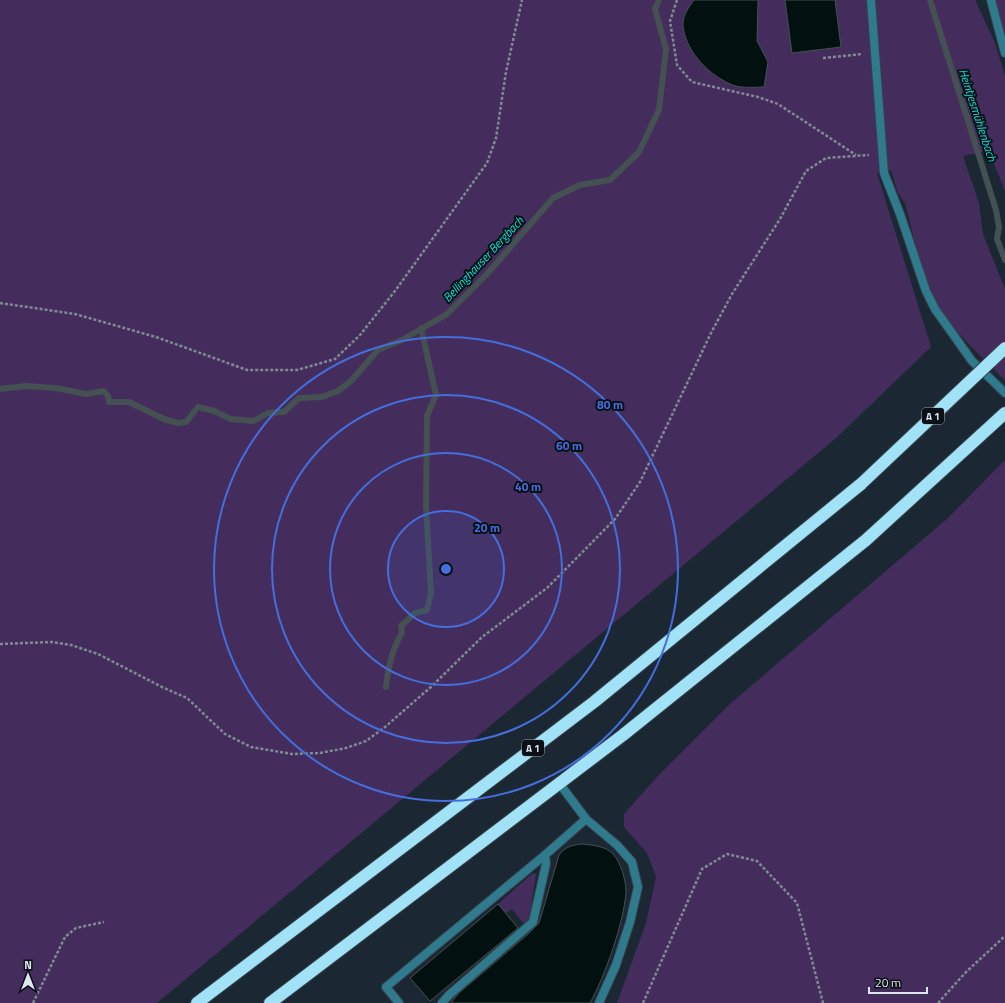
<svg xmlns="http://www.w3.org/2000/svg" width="1005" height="1003" viewBox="0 0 1005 1003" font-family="'Titillium Web',sans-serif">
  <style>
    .green { fill: #442d5c }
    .water { fill: #02100f; stroke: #445052 }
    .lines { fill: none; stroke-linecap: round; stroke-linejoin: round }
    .stream { stroke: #445052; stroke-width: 6 }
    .lane-casing { stroke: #36434e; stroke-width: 10 }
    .highway-casing { stroke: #36434e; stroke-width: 14 }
    .path { stroke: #808a94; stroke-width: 2.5; stroke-dasharray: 3 2; stroke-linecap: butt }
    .lane { stroke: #307a8e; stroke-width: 8 }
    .highway { stroke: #a2e2f6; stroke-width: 12 }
    .highway-bridge-casing { stroke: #36434e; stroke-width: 14; stroke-linecap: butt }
    .highway-bridge { stroke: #a2e2f6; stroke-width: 12 }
    .ring { fill: none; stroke: #446ddd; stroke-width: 2 }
    .labels { text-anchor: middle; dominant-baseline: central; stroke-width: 4; stroke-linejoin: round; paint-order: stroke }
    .shield { fill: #0a1016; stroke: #9ea6ae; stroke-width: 1 }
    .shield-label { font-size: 10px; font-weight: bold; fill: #dee7ef }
    .water-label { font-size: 12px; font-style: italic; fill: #00e7de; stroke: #0a1016 }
    .centre { fill: #446ddd; stroke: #0a1016; stroke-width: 2 }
    .ring-label { font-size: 12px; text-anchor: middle; font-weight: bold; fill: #446ddd; stroke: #0a1016; stroke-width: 4; stroke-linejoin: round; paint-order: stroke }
  </style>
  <rect width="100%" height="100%" fill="#1b2834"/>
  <g class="green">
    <path d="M0,0h975l20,43 10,33v115l-16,-40 -26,5 16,47 4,31 22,55v91c-27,-27 -58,-54 -74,-88 -13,-27 -18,-60 -26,-89l-7,-10 -7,-23 -14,3 54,174 -96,92 -678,564h-157z"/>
    <path d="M995,0h10v35z"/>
    <path d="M1005,460v543h-388l29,-80 10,-46 -9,-24 -23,-26v-13l33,-37 74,-74 216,-184z"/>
    <path d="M533,873l3,1 -7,46 -5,4 -12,-15 -6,4 -8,-9z"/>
  </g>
  <g class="water">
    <path d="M694,0h64l-1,41 11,21 -4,25c-12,0 -25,2 -36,-4 -21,-10 -44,-34 -45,-59 0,-9 6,-17 11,-24z"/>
    <path d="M785,0h50l6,47 -49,6z"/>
    <path d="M582,844c10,1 24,2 31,10 8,8 13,27 13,38 -2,30 -21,84 -36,111h-139l8,-10 68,-58 12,-12 20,-68c6,-8 13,-10 23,-11z"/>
    <path d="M498,904l20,24 -88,73 -20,-23z"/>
  </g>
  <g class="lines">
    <g class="stream">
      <path d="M930,0l66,210 3,17 -2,12 8,21"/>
      <path d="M0,389l26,-3 30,2 30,6 18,-3 4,5 1,6h20l35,17 14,4 8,-1 12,-15 16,4 17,8 23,2 14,-8 16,-1 15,-14 23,-1 16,-6 13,-10 27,-31 24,-10 45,-26 40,-40 66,-76 27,-13 30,-5 29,-28 20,-42 7,-61 -11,-40 4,-9"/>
      <path d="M386,687c2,-19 6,-38 16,-54l-1,-7 14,-13 12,-3 4,-17 -5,-86 1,-91 9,-21 -15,-67"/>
    </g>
    <defs>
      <g id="lane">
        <path d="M871,0l13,173 16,41 26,77 9,18 37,52 33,32"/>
        <path d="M991,0l14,53"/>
        <path d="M559,783l27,36 31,26 15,17 6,25 -8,35 -14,43 -17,38"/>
        <path d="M399,1003l-13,-16 159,-132"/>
        <path d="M442,1003l7,-8 84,-73 13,-58 -1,-9 41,-36"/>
      </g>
      <g id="highway">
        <path d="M197,1003l397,-301 267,-218"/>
        <path d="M270,1003l353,-268 243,-195 139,-127"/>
      </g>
    </defs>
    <use href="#lane" class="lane-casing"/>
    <use href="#highway" class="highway-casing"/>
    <g class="path">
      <path d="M677,0l-7,21 7,44 15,17 66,15 20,7 78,51"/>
      <path d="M823,58l39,-4"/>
      <path d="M0,303l75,11 81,23 91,33h50l38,-11 25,-24 35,-44 92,-128 9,-25 10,-66 16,-72"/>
      <path d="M0,644l52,-2 19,3 27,9 64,33 25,11 38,36 26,13 41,7 28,-1 26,-5 20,-7 19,-14 47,-41 50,-49 65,-49 68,-69 25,-37 71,-149 21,-39 48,-75 26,-48 20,-13 43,-3"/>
      <path d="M33,1003l32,-66 11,-9 28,-6"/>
      <path d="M643,1003l59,-134 25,-15 30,7 40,42 26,100"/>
      <path d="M938,1003l28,-31 39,-36"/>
    </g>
    <use href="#lane" class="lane"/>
    <use href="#highway" class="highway"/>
    <defs>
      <path id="highway-bridge" d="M861,484l144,-136"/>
    </defs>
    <use href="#highway-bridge" class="highway-bridge-casing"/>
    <use href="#highway-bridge" class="highway-bridge"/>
  </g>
  <circle cx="446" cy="569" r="58" fill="#446ddd" fill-opacity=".12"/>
  <g class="ring">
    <circle cx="446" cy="569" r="58"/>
    <circle cx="446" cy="569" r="116"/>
    <circle cx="446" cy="569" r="174"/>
    <circle cx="446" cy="569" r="232"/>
  </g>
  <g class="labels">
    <g class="shield">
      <rect x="922" y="408" width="22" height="16" rx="3"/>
      <rect x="522" y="740" width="22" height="16" rx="3"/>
    </g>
    <g class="shield-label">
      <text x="933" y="416">A 1</text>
      <text x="533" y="748">A 1</text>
    </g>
    <g class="water-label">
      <text transform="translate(978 115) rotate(72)">Heintjesmühlenbach</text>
      <text transform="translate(483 259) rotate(-47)">Bellinghauser Bergbach</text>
    </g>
  </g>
  <circle cx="446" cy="569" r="6" class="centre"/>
  <g class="ring-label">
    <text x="610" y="409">80 m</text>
    <text x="569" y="450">60 m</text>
    <text x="528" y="491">40 m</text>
    <text x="487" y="532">20 m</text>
  </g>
  <g transform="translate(28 975)" stroke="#0a1016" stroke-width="3" paint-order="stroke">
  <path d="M0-3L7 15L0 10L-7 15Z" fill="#dee7ef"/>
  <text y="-6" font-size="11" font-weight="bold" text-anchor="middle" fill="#dee7ef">N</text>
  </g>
  <path d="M869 987v6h58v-6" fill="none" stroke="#dee7ef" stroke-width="2"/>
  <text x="875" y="987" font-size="12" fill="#dee7ef" stroke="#0a1016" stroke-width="3" paint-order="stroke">20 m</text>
</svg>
